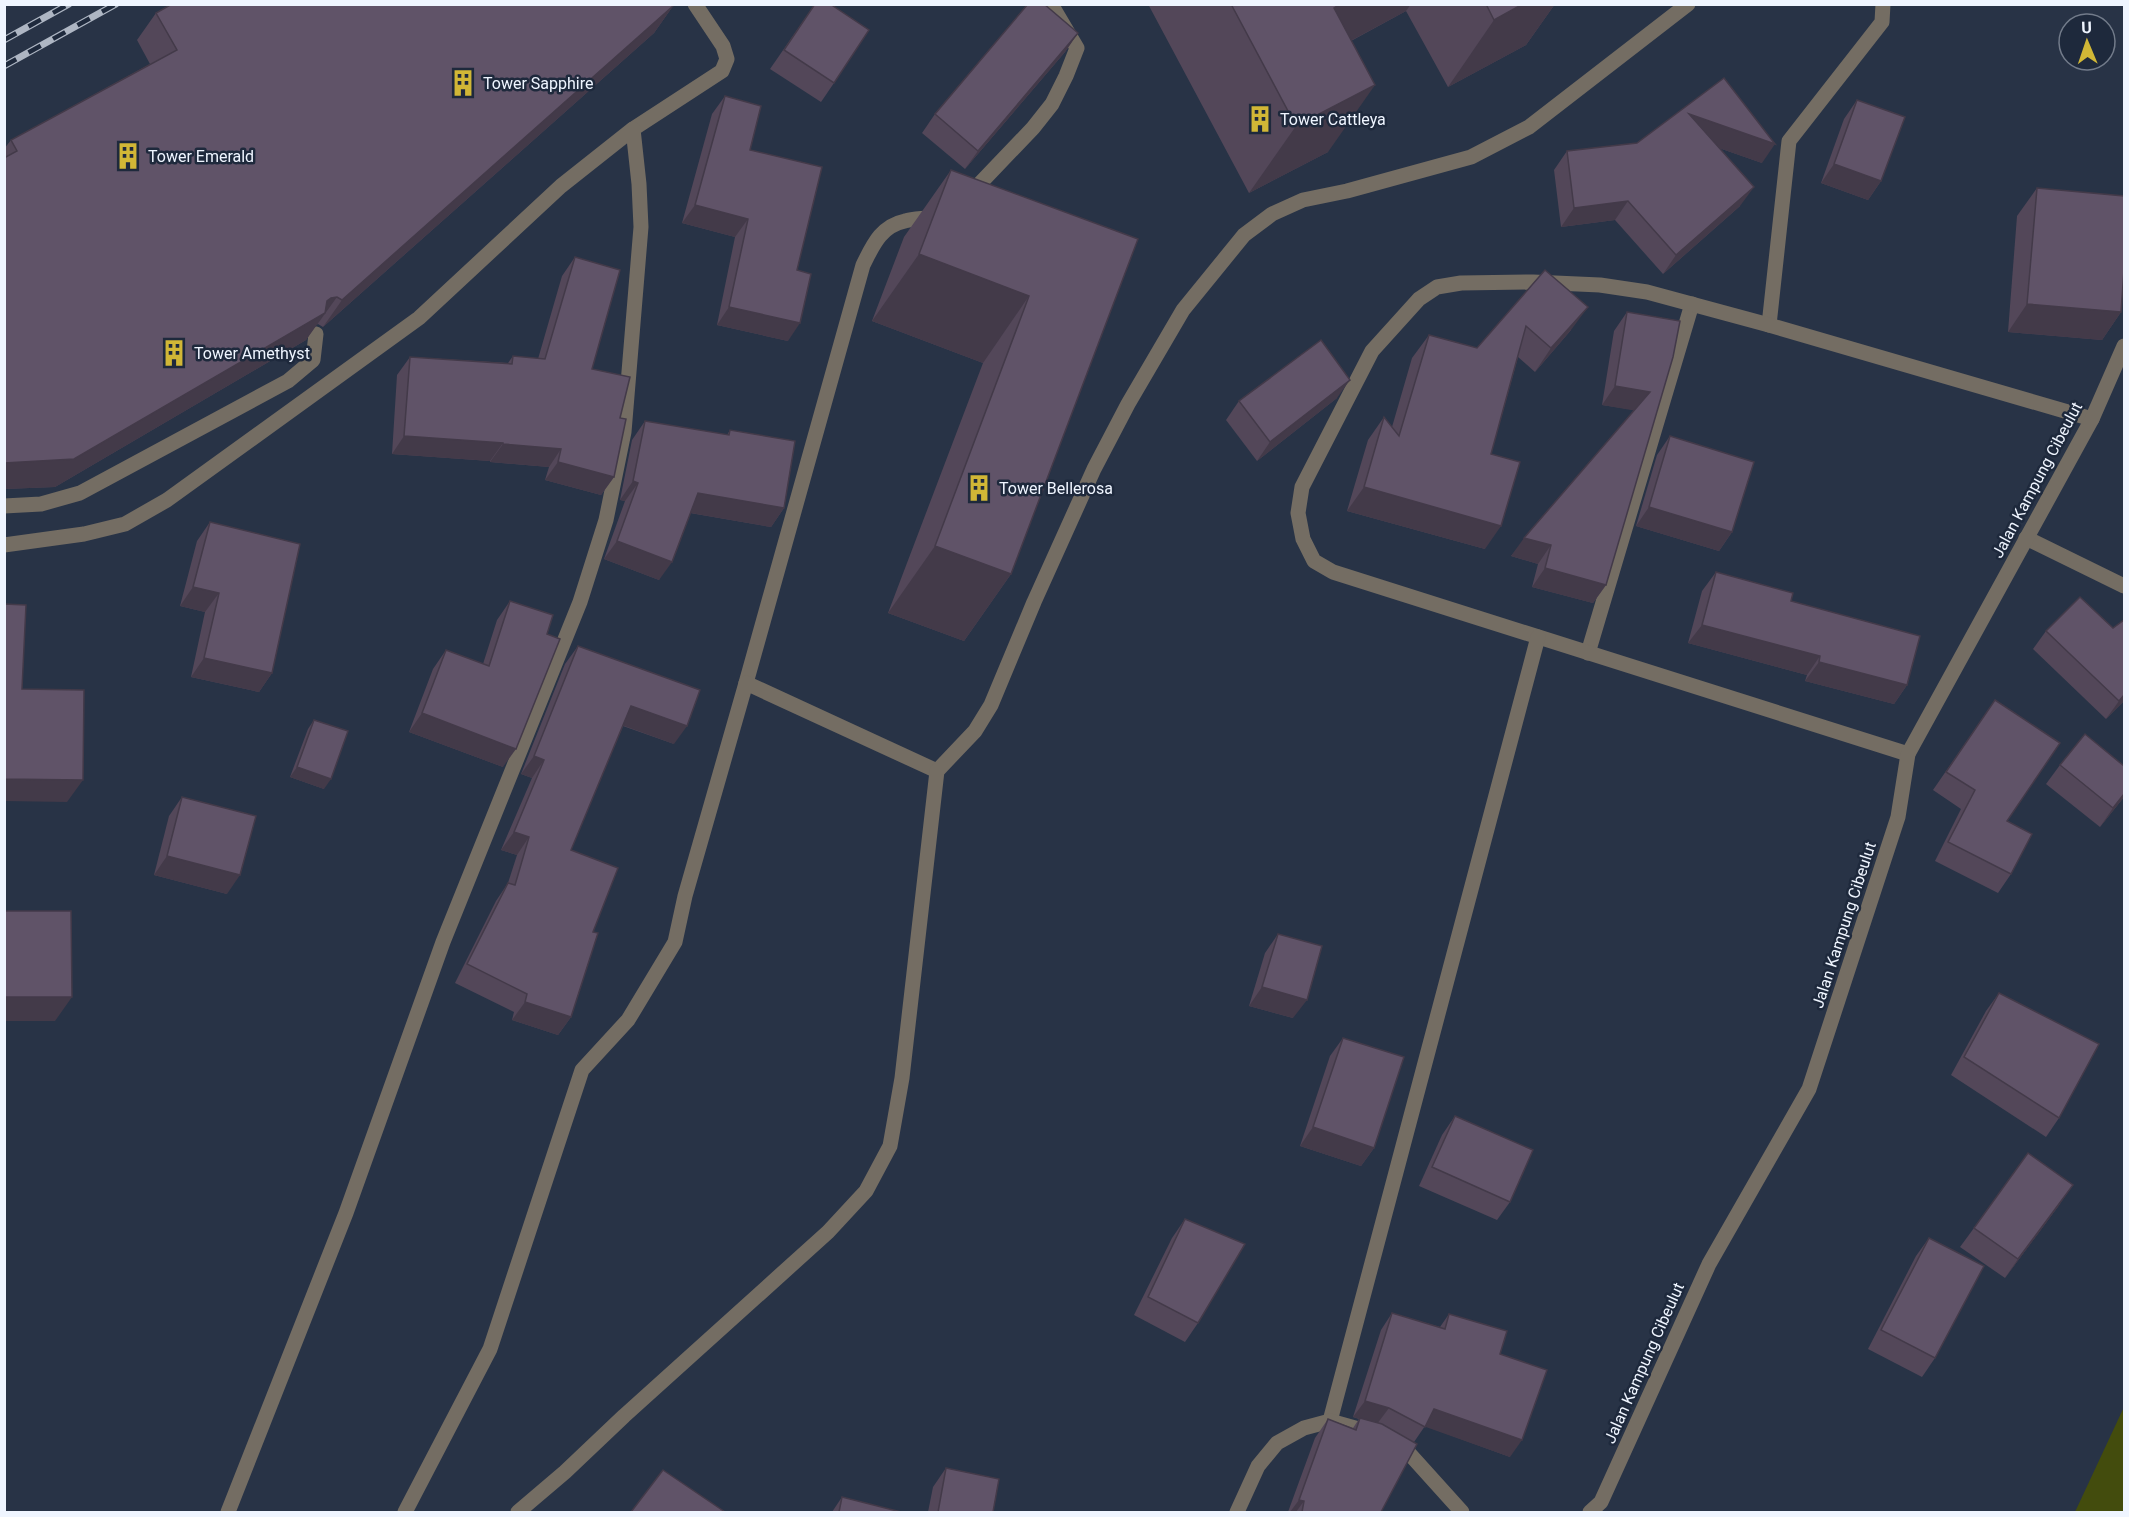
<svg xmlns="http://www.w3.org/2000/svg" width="2129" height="1517" viewBox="0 0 2129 1517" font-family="Roboto,sans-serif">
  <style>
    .green { fill: #434c0d }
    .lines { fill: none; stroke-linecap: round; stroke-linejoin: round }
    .minor { stroke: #746d63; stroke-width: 15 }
    .rail-casing { stroke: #aeb6c3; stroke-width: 7 }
    .rail { stroke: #1e293c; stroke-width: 4.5; stroke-dasharray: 14; stroke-linecap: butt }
    .wall { fill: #534759 }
    .shaded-wall { fill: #433a49 }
    .building { fill: #605368; stroke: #433a49; stroke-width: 1.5 }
    .labels { text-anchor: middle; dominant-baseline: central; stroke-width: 5; stroke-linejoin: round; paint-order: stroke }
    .poi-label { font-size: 16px; fill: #eff5ff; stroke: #1e293c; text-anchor: start }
    .street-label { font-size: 16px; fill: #eff5ff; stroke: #1e293c }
  </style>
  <rect width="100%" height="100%" fill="#283346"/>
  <path class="green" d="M2124,1407v105h-49z"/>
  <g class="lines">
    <g class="minor">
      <path d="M633,129l89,-58 5,-12 -4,-13 -28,-42"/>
      <path d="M969,195l64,-67 19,-24 14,-28 11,-28 -26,-44"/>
      <path d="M1769,325l20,-184 93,-119 1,-18"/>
      <path d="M4,506l37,-2 39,-11 208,-112 25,-21 3,-26"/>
      <path d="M2026,538l98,48"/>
      <path d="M4,545l80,-11 41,-10 42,-24 252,-182 142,-132 72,-57 6,55 2,43 -17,205 -18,88 -26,82 -137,340 -97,271 -118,299"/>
      <path d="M1588,653l104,-349"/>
      <path d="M746,683l117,-418c10,-20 18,-39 42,-44 9,-3 19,-2 29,-4"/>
      <path d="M1908,754l-575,-182 -19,-11 -11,-22 -5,-26 4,-26 70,-136 47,-52 18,-12 24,-4 72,-1 67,3 47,7 122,33 323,94"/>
      <path d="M1330,1421l208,-784"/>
      <path d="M1394,1444l13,7 55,61"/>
      <path d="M405,1512l85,-163 92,-279 46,-50 47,-78 10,-46 61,-213 191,88"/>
      <path d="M518,1512l47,-40 59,-56 204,-184 38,-41 24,-45 12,-68 35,-307 38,-40 16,-26 43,-103 60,-133 34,-65 55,-94 61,-75 28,-21 31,-14 44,-9 124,-34 58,-30 159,-123"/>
      <path d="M1237,1512l21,-46 19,-23 27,-15 26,-7 43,12"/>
      <path d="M1590,1512l11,-10 108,-238 100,-175 89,-272 10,-63 184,-335 32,-73"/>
    </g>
    <defs>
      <g id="rail">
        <path d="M4,40l65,-36"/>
        <path d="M4,66l112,-62"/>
      </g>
    </defs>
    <use href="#rail" class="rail-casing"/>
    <use href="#rail" class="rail"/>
  </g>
  <g class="wall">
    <path d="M815,4l19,79 -13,19 -51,-33z"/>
    <path d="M1148,4h407l-29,41 -78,42 -42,-76 -55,30 -23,111 -79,41z"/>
    <path d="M673,6l-19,27 -331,294 -5,-3 -2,1 -10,15 -251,147 -51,2v-340l7,-9 139,-76 -13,-24 19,-27z"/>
    <path d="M1078,33l-13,19 -100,117 -43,-36 13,-19z"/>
    <path d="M1724,78l38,85 -43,-15 21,58 -77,68 -48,-54 -54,7 -7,-57 13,-19 70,-8z"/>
    <path d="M725,96l25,54 47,120 -9,71 -71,-16 18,-88 -53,-14 30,-109z"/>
    <path d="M1857,100l24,81 -13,19 -47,-17 23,-64z"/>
    <path d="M951,170l187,69 -127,335 -47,67 -76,-28 95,-250 -111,-42 32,-84z"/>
    <path d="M2037,188l84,124 -19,28 -94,-8 9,-116z"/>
    <path d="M575,257l17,112 28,49 -6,59 -13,18 -56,-15 4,-13 -59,-5v-1l-98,-7 5,-79 13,-18 98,6 5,-7 25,3 24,-83z"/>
    <path d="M1545,270l26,60 -36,42 -17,-15 -27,97 -6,95 -138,-38 21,-71 16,-23 8,10 20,-69 17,-23 48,13z"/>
    <path d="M1627,312l53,9 -74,264 -13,18 -61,-16 6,-23 -27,-8 124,-146 -33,-5 12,-74z"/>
    <path d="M1337,398l-80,63 -31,-41 13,-19z"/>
    <path d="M645,421l82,14 3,-5 54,78 -13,19 -81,-14 -31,67 -55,-21 21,-58 -5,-1 12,-60z"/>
    <path d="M1670,436l62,96 -13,19 -83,-25 21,-71z"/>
    <path d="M210,522l62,151 -13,19 -68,-15 14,-65 -25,-6 17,-65z"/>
    <path d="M1716,572l75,29 116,84 -13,19 -89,-23 2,-6 -119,-32 14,-52z"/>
    <path d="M510,601l-7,166 -94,-35 24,-63 13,-19 37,14 14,-44z"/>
    <path d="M2113,628l11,73 -18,18 -73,-70 13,-18z"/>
    <path d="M578,646l96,98 -51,-18 -52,124 22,82 -22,85 -13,18 -46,-15 2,-8 -59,-29 41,-82 12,-18 9,-28 -16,-5 31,-72 -11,-4 44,-110z"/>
    <path d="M1995,700l16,174 -13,19 -63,-32 26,-52 -28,-19z"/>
    <path d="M314,720l10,69 -34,-12 18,-48z"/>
    <path d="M2060,765l64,32 -24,30 -54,-43z"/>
    <path d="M182,797l45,97 -73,-19 15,-59z"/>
    <path d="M1278,934l15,84 -44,-12 16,-53z"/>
    <path d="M1999,993l60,125 -13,19 -95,-62 35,-64z"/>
    <path d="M1343,1038l31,110 -13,18 -61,-20 30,-90z"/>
    <path d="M1455,1116l55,86 -13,18 -78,-34 23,-51z"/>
    <path d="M2060,1204l-55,74 -45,-31 14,-19z"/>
    <path d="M1185,1219l13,104 -13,19 -51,-27 38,-77z"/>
    <path d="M1929,1238l6,120 -13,19 -54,-28 48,-93z"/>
    <path d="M1392,1313l48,14 9,-13 51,40 10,103 -85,-31 -11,16 -33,70h-93l27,-74 13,-19 25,9 6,-9 -6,-2 28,-87z"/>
    <path d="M946,1468l47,44h-65l5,-25z"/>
    <path d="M842,1497l59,15h-69z"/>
  </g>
  <g class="shaded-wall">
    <path d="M1340,4h71l-5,7 -119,64 47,-67z"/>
    <path d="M1523,4h32l-29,41 -78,42 46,-67z"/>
    <path d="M673,6l-19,27 -331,294 19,-27z"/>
    <path d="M1078,33l-13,19 -100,117 13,-18z"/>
    <path d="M1375,85l-47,67 -79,41 47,-67z"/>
    <path d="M1689,114l86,30 -13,19 -86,-30z"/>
    <path d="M1834,164l47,17 -13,19 -47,-17z"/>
    <path d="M1754,187l-14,19 -77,68 13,-19z"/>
    <path d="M1628,201l-13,19 -54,7 13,-19z"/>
    <path d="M695,205l53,14 -13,18 -53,-14z"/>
    <path d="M919,254l110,42 -46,67 -111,-42z"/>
    <path d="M337,297l-31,43 -251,147 -51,2v-26l323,-162 4,-3z"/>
    <path d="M2027,304l94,8 -19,28 -94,-8z"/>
    <path d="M729,307l71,16 -12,18 -71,-16z"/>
    <path d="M1588,307l-17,23 -36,42 16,-24z"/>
    <path d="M1350,380l-13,18 -80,63 13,-19z"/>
    <path d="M1615,386l35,6 -13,19 -35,-6z"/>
    <path d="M404,436l99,7 -13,18 -98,-7z"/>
    <path d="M503,444l58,5 -12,18 -59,-5z"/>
    <path d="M558,462l56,15 -13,18 -56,-15z"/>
    <path d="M633,481l5,2 -13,18 -5,-1z"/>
    <path d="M1364,487l137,39 -16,23 -138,-38z"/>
    <path d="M698,493l86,15 -13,19 -86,-15z"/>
    <path d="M1649,507l83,25 -13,19 -83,-25z"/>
    <path d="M1524,538l27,7 -13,19 -27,-8z"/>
    <path d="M617,541l55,21 -13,18 -55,-21z"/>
    <path d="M935,546l76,28 -47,67 -76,-28z"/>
    <path d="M1545,568l61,17 -13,18 -61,-16z"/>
    <path d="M193,587l26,6 -14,19 -25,-6z"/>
    <path d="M1702,625l118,31 -13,19 -119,-32z"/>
    <path d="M204,658l68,15 -13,19 -68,-15z"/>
    <path d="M1819,662l88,23 -13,19 -89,-23z"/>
    <path d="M2124,695v6l-18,18 13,-18z"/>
    <path d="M631,706l56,20 -13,18 -55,-20z"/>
    <path d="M422,713l94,36 -13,18 -94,-35z"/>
    <path d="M534,756l10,4 -12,18 -11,-4z"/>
    <path d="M297,767l34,12 -7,10 -34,-12z"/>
    <path d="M4,779l79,1 -16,22 -63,-1z"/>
    <path d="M2124,794v3l-24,30 13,-19z"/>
    <path d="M514,832l15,5 -12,18 -16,-5z"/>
    <path d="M167,856l73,19 -13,19 -73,-19z"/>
    <path d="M1262,987l45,13 -14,18 -44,-12z"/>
    <path d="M4,997h68l-17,24h-51z"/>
    <path d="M525,1002l46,15 -13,18 -46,-15z"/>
    <path d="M1313,1127l61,21 -13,18 -61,-20z"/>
    <path d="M2073,1185l-13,19 -55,74 13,-19z"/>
    <path d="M1365,1401l24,7 -12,16 -24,-7z"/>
    <path d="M1434,1409l88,31 -12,17 -87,-31z"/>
    <path d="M1299,1500l5,1 -8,11h-6z"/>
  </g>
  <g class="building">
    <path d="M172,4h501v2l-331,294 -5,-3 -6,1 -4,3 -2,12 -251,146 -70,4v-305l13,-7 -6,-11 166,-90 -21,-37z"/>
    <path d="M815,4h15l39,26 -35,53 -50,-33z"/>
    <path d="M1028,4h16l34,29 -100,118 -43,-37z"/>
    <path d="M1231,4h109l-6,4 41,77 -79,41z"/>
    <path d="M1486,4h37l-29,16z"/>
    <path d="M1724,78l51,66 -86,-30 65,73 -78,68 -48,-54 -54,7 -7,-57 70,-8z"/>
    <path d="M725,96l36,10 -11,44 72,17 -25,103 14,4 -11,49 -71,-16 19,-88 -53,-14z"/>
    <path d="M1857,100l48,17 -24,64 -47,-17z"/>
    <path d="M951,170l187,69 -127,335 -76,-28 94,-250 -110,-42z"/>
    <path d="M2037,188l87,8v74l-3,42 -94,-8z"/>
    <path d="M575,257l45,13 -28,99 38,8 -10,41 6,1 -12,58 -56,-15 3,-13 -58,-5v-1l-99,-7 6,-79 102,7 1,-8 32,3z"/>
    <path d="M1545,270l43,37 -37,41 -25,-22 -35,128 29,8 -19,64 -137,-39 20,-70 15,19 30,-101 48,13z"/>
    <path d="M1627,312l53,9 -7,36 -67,228 -61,-17 6,-23 -27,-7 126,-146 -35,-6z"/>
    <path d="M1321,340l29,40 -80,62 -31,-41z"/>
    <path d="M645,421l84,14 1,-5 65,11 -11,67 -86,-15 -26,69 -55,-21 21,-58 -5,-2z"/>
    <path d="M1670,436l84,26 -22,70 -83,-25z"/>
    <path d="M210,522l90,22 -28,129 -68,-15 15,-65 -26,-6z"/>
    <path d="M1716,572l77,21 -2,8 129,35 -13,49 -88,-23 1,-6 -118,-31z"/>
    <path d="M2080,597l33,31 11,-8v75l-5,6 -73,-70z"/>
    <path d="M510,601l43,14 -6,19 13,5 -44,110 -94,-36 24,-63 43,16z"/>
    <path d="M4,604l22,1 -4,84 62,1 -1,90 -79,-1z"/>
    <path d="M578,646l122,44 -13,36 -56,-20 -60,144 47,18 -25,64 5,1 -27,84 -46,-15 2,-8 -60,-30 41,-81 7,2 14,-48 -15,-5 30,-72 -10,-4z"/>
    <path d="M1995,700l65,43 -53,78 25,13 -21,40 -63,-32 27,-52 -29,-18z"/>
    <path d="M314,720l34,11 -17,48 -34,-12z"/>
    <path d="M2085,734l39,32v28l-11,14 -53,-43z"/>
    <path d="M182,797l74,19 -16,59 -73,-19z"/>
    <path d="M4,911h67l1,86h-68z"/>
    <path d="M1278,934l44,12 -15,54 -45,-13z"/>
    <path d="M1999,993l100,51 -40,74 -95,-61z"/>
    <path d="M1343,1038l61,19 -30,91 -61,-21z"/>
    <path d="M1455,1116l78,34 -23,52 -78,-35z"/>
    <path d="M2028,1153l45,32 -55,74 -44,-31z"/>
    <path d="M1185,1219l60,25 -47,79 -50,-26z"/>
    <path d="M1929,1238l55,28 -49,92 -54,-28z"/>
    <path d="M1392,1313l53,16 4,-15 58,17 -7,23 47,16 -25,70 -88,-31 -9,18 -36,-19 -24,-7z"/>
    <path d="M1360,1418l22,6 35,20 -36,68h-79l2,-11 -5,-1 29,-81 28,11z"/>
    <path d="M946,1468l53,11 -6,33h-55z"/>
    <path d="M663,1470l62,42h-94z"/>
    <path d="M842,1497l59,15h-62z"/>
  </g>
  <defs>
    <symbol id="building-bare" viewBox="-9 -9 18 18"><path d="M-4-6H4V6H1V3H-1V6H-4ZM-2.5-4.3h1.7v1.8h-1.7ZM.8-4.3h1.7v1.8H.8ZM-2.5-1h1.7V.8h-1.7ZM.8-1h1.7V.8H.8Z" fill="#d1b736" stroke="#1e293c" stroke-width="2.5" paint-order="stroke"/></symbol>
  </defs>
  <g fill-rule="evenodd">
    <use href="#building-bare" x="444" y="64" width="38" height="38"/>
    <use href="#building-bare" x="1241" y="100" width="38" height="38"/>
    <use href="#building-bare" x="109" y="137" width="38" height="38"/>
    <use href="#building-bare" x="155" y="334" width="38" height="38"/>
    <use href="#building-bare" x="960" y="469" width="38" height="38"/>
  </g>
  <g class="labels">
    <g class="poi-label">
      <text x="483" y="83">Tower Sapphire</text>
      <text x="1280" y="119">Tower Cattleya</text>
      <text x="148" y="156">Tower Emerald</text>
      <text x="194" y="353">Tower Amethyst</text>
      <text x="999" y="488">Tower Bellerosa</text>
    </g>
    <g class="street-label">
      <text transform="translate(2037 480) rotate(-62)">Jalan Kampung Cibeulut</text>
      <text transform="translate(1844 925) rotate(-72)">Jalan Kampung Cibeulut</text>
      <text transform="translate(1644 1363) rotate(-66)">Jalan Kampung Cibeulut</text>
    </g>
  </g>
  <rect width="2129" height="1517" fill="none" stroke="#eff5ff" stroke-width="12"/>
  <g transform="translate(2087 42) rotate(358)"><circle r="28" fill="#1e293c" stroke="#727b8a" stroke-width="1.5"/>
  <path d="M0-4.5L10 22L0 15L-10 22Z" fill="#d1b736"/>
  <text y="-9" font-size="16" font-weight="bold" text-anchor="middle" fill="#eff5ff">U</text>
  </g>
</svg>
